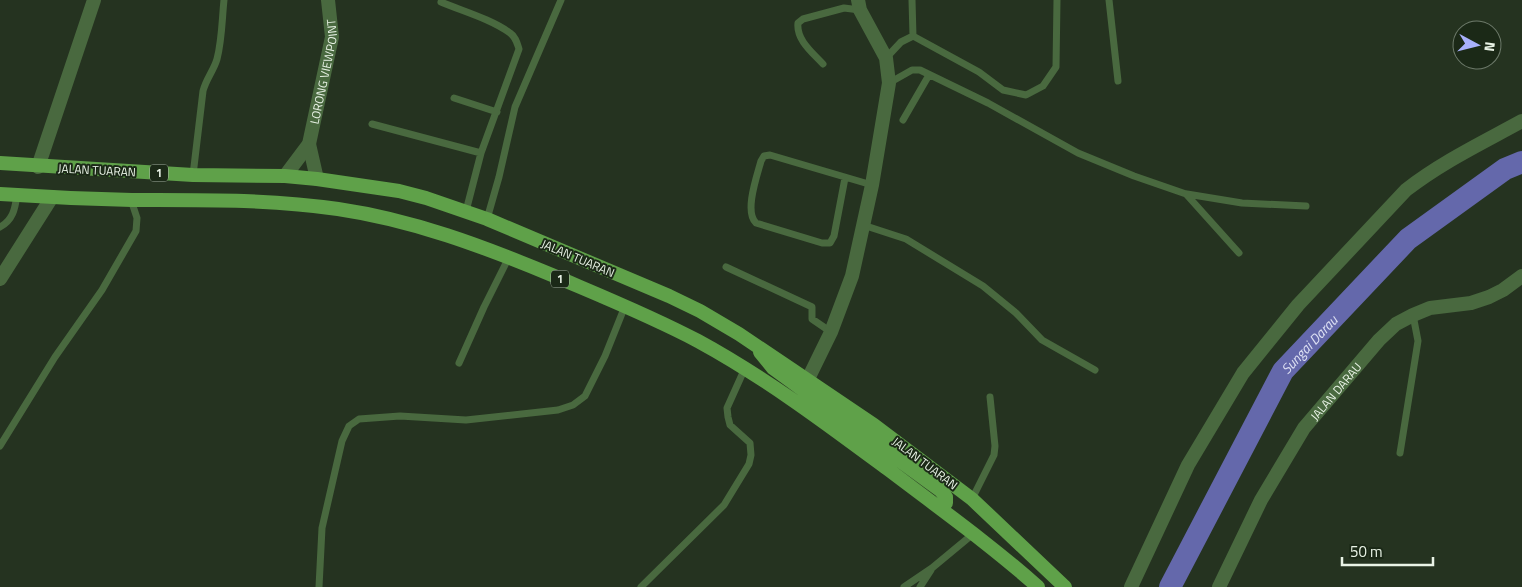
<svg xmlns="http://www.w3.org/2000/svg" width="1522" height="587" font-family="'Titillium Web',sans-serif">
	<rect width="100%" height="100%" fill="#253320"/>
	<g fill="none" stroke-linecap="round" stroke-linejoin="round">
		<path stroke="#6468ab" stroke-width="22" id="s1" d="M1170,587l113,-216 125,-132 97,-70 17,-7"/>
		<path stroke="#49693f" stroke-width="7" d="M912,0l1,36
			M1109,0l9,81
			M441,2c21,9 50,17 69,31 6,4 7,10 9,16l-38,104 -15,58
			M886,58l15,-16 12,-6 66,36 24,18 23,5 17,-9 13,-19 1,-67
			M823,64c-10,-11 -27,-24 -25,-41l5,-4 41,-11 16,2
			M889,83l23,-13h8l68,33 90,50 56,23 52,18 53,59
			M454,98l43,14
			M903,120l26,-45
			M372,124l109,29
			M193,175l10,-84c3,-12 11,-21 14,-32 5,-19 5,-40 7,-59
			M845,178l-11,58 -4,7h-8l-66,-20c-12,-11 1,-47 5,-62l3,-5 6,-1 102,30
			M1187,194l55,9 64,3
			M487,219l12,-42 16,-70 46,-107
			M863,225l43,14 77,47 33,27 26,27 53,30
			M0,227c13,-7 15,-18 17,-32
			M726,267l84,39 2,1v12l19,13
			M459,363l25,-56 25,-50
			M0,446l55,-89 47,-67 34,-59 1,-13 -6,-18
			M1400,453l18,-112 -5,-26
			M972,499l22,-44 1,-9 -5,-49
			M319,587l3,-59 20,-87 7,-15 10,-7 41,-3 66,4 92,-10 15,-5 12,-9 20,-40 20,-50
			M641,587l83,-82 25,-41 2,-9 -1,-12 -20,-18 -2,-8 -1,-9 18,-40
			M904,587l28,-19 41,-34
			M920,587l11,-17"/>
		<g stroke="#49693f" stroke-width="14">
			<path d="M38,167l56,-167"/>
			<path d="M0,279l52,-82"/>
			<path d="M808,379l23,-47 21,-56 20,-91 17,-102 -3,-25 -26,-48 -2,-10"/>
			<path d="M1131,587l57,-122 55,-92 55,-68 108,-115c36,-28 76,-47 116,-69"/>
			<path id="s2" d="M1219,587l42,-87 43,-72 75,-88 17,-16 17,-9 17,-7 41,-5 18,-6 14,-7 19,-14"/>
		</g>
		<g stroke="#49693f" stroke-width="14">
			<path d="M309,144l8,35"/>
			<path id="s3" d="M285,176l24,-32 23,-107 -4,-37"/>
		</g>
		<path stroke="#5fa149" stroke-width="14" d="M0,163l193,12 92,1 32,3 82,12 27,7 61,21 182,77 31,15 39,23 135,91 98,74 93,88
			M0,194c44,3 88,5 132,6 69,0 138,-1 206,9 75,11 144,37 214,66 49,21 99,41 146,66 68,37 129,83 191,129 50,38 102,75 149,117
			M760,352l13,16 167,122 6,7v6l-6,5"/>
	</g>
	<g text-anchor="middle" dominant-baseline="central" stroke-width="4" stroke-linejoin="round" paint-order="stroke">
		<g fill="#1b2917" stroke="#abb6a8" stroke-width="1">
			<rect x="150" y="164.5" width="18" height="17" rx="4"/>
			<rect x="551" y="270.5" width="18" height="17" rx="4"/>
		</g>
		<g font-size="11" font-weight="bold" fill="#e9f3e6">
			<text x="159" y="173">1</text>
			<text x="560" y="279">1</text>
		</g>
		<g font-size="12" fill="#e9f3e6" stroke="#1b2917">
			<text stroke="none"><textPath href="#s3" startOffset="114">LORONG VIEWPOINT</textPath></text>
			<text transform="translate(97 170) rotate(3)">JALAN TUARAN</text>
			<text transform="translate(578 258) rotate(23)">JALAN TUARAN</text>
			<text stroke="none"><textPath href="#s2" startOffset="229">JALAN DARAU</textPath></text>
			<text transform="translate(925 463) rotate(37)">JALAN TUARAN</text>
		</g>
		<g font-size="14" font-style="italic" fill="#dde0f3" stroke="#1b2917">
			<text stroke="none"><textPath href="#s1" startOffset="281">Sungai Darau</textPath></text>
		</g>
	</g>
	<g transform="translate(1477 45) rotate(97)"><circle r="24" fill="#1b2917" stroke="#6d7a6a"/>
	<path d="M0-4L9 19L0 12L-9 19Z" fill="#a8b0fc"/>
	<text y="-8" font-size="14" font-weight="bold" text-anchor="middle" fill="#e9f3e6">N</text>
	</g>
	<path d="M1342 557v8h91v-8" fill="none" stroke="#e9f3e6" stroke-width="2.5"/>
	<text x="1350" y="557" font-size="15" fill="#e9f3e6" stroke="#1b2917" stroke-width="4" paint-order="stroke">50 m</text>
</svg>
